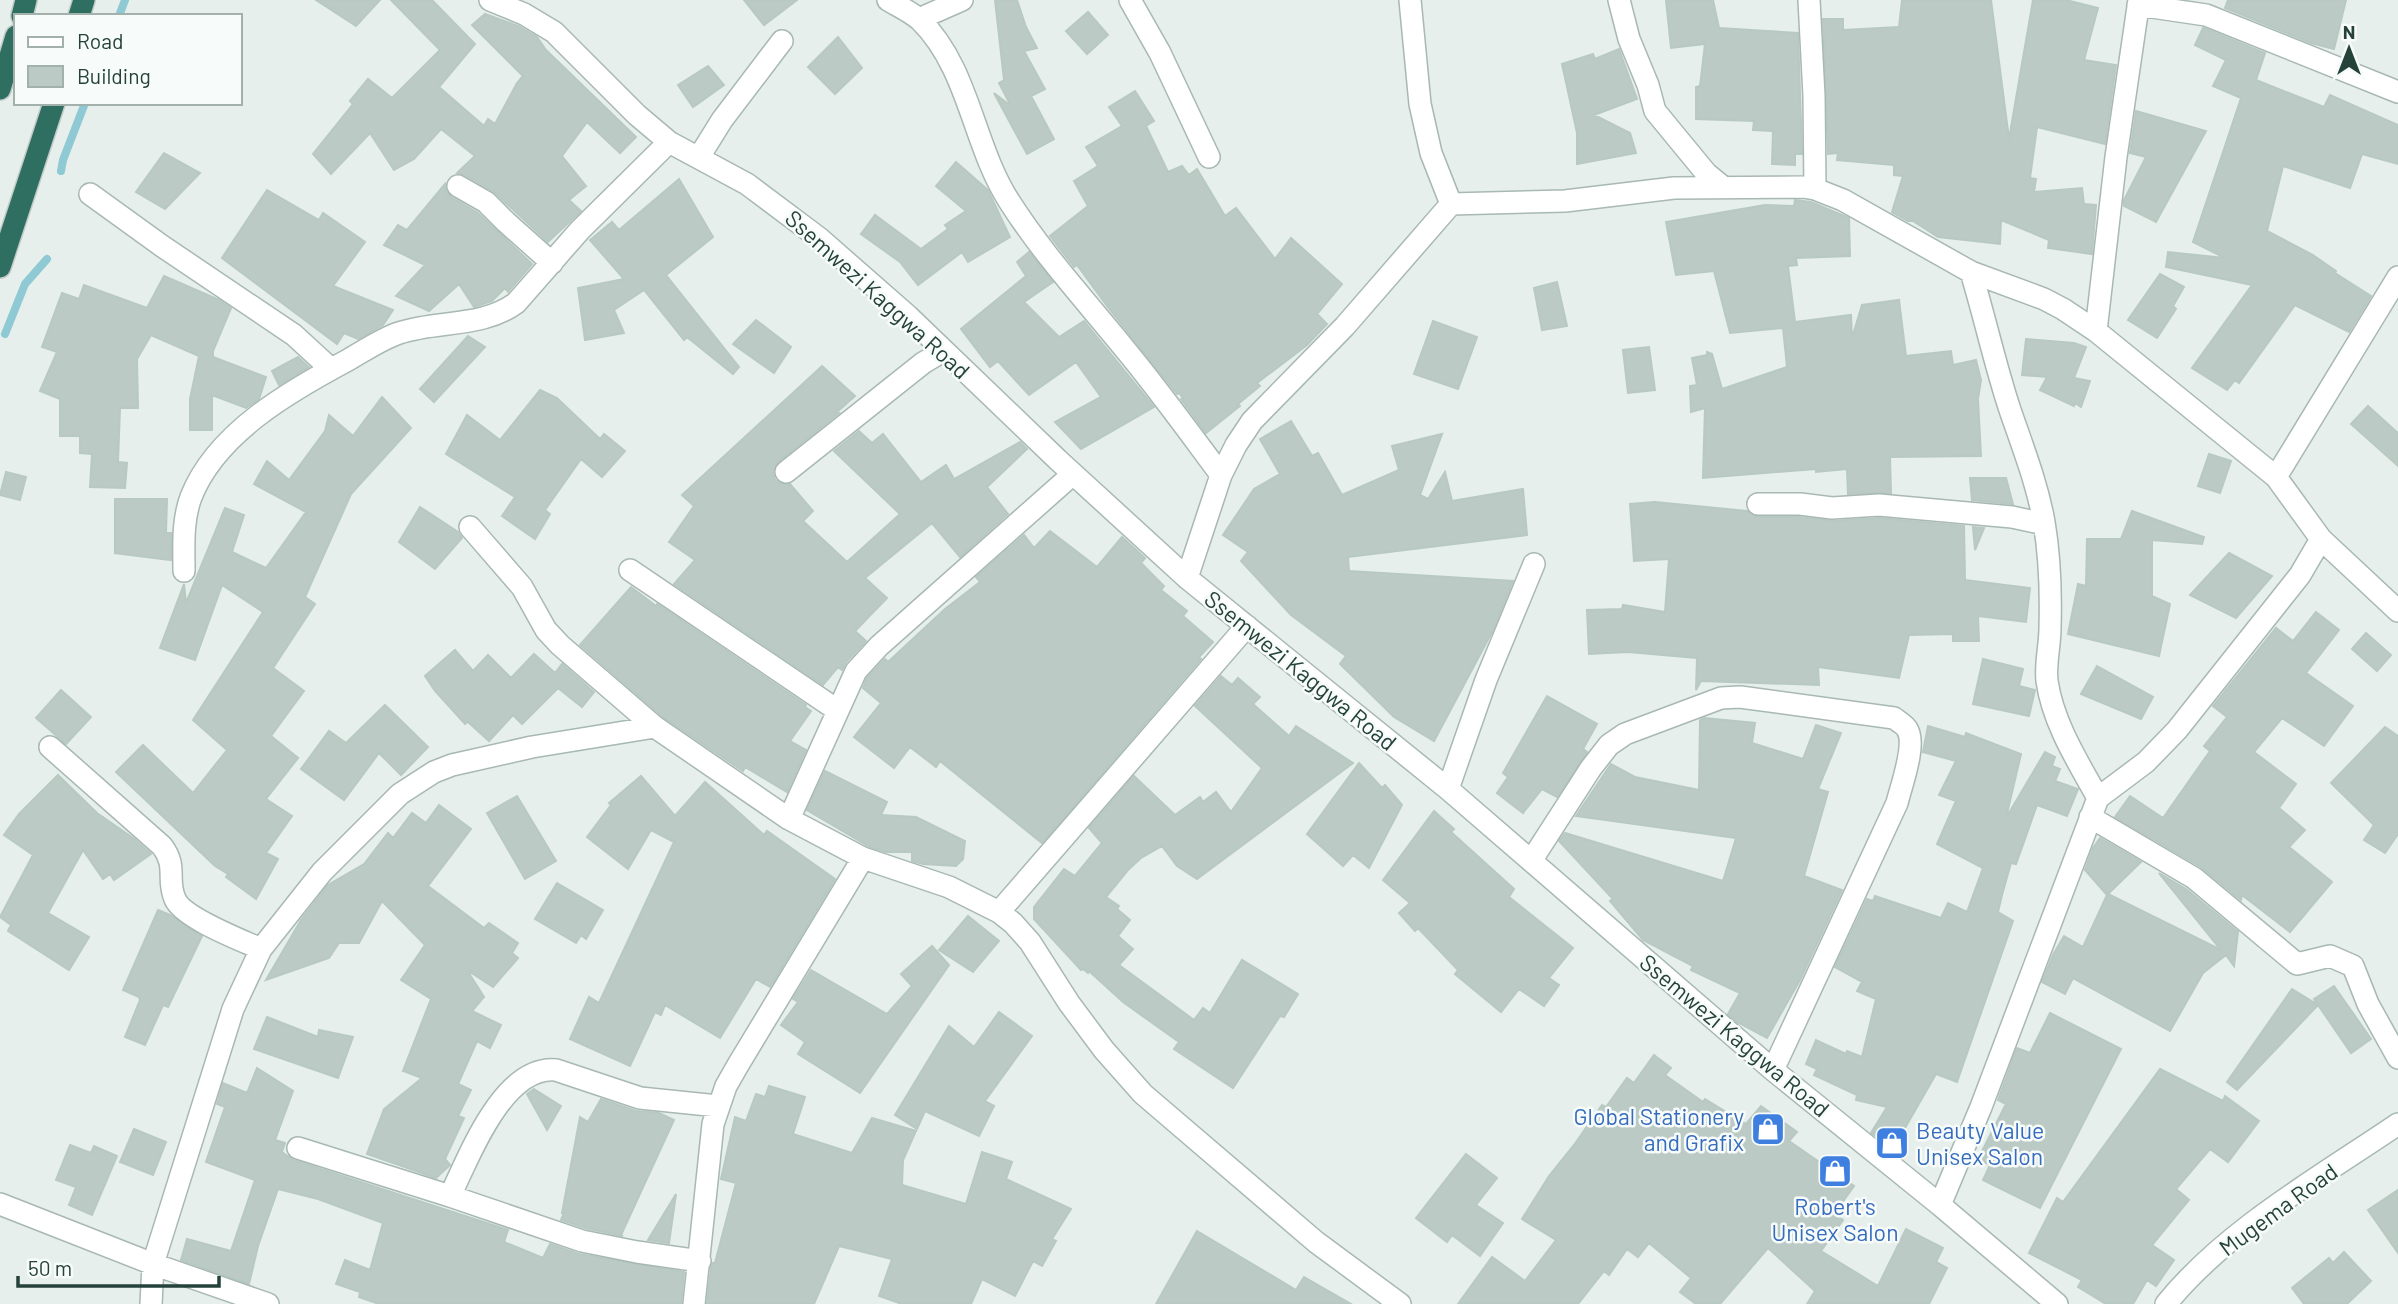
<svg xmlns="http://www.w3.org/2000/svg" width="2398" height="1304" font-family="Barlow,sans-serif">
	<rect width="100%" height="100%" fill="#e6efeb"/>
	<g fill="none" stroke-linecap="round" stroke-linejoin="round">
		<path stroke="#8ec9d4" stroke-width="8" d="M119,16l6,-16
			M61,171l2,-11 22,-57
			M5,334l20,-50 22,-25"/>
	</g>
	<path fill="#bbcac4" stroke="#b8c9c2" stroke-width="2" d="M316,0h64l-24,26z
		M391,0h41l43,44 -36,43 45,39 4,-7 7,5 22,-41 6,-7 -51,-51 13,-11 33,12 19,11 9,13 90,87 -16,16 -33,-31 -25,34 24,30 -17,14 12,11 -33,31 -55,-51 -28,-16 -8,-2 18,-17 -34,-27 -27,30 -20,11 -24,-37 -39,41 -18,-20 40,-50 -3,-3 18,-22 24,19 48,-48z
		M744,0h53l-33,25z
		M995,0h22l9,27 11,21 -13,3 21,38 -14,7 23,43 -27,15 -33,-61 17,13 -12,-23 5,-3z
		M1666,0h47l6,28 79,5 4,121h-7v11l-23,-1 1,-33 -20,-1 1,-9 -58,-2v-32l4,-1 5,-42 -34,4z
		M1902,0h89l18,139 24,-139h33l32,8 -14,52 32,5 -11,79 -68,-17 -7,51 6,1 -2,13 48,-4 2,16 12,1 -4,49 -44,-6 1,-8 -48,-20 -1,24 -62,-7 -25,-16h-5l-16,-9 11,-36 -9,-1v-10l-57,-5 1,-7 -10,1 -5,-135h20v11l56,-3z
		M2228,0h118l-12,49 -23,-6 -86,-35z
		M1088,12l20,23 -21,19 -21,-23z
		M2203,28l62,25 -9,27 68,27 6,-12 68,30v39l-36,-10 -12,34 -67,-22 -16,65 46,24 23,16 -1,2 36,23 -22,36 -54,-27 -56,78 -4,-3 -8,10 -35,-22 60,-83 -86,-18 2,-15 57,6 -32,-16 48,-144 -28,-12 13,-26 -31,-15z
		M838,37l24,31 -27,26 -27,-27z
		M1619,49l18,50 -43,16 36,18 6,20 -59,11v-31l-15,-69 31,-10 2,5z
		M708,66l16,19 -31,22 -15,-22z
		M1135,91l19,30 -8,5 22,46 14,-6 7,9 8,-6 28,47 11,-8 39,51 16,-21 51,46 -25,30 10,10 -20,21 -50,38 3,3 -22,18 2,2 -34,27 -25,-34 2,-1 -4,-5 -2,1 -70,-88 -30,-41 -3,2 -24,-31 38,-30 -14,-25 24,-15 -12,-19 36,-21 -13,-19z
		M2136,111l70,20 -50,91 -32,-16v-6l22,-43 -16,-4z
		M164,153l36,20 -35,36 -29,-17z
		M956,162l32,28 22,47 -42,25 -6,-10 -44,33 -18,-23 -39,-28 14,-19 46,34 27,-20 -3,-4 21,-14 -30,-25z
		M679,179l34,58 -47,38 73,92 -6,7 -46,-37 -3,3 -40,-50 -30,20 10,23 -39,7 -7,-52 46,-9 -34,-39 22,-18 7,8z
		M445,184l1,8 5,5 27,16 54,51 -24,28 -3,-4 -13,13 -18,6 -15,-23 -30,27 -33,-15 29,-31 -41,-20 14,-20 9,5z
		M267,190l52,30 4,-7 42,29 -32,44 60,24 -10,15 -25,14 -14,-6 -7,11 -115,-86z
		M1795,200l16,2 38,16 1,38 -54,2 1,7 -9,1 7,56 56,-7 1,23 10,-33 37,-5 7,56 45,-5 2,14 23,-5 5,20 -3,19 3,57 -91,1 1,36 -43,1 -1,-25 -31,3v-3l-113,9 2,-70 -14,4 -1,-26 7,-1 -5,-27 15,-3v-3l5,2 10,35 65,-22 -4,-39 -53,5 -16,-62 -38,4 -10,-53 99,-17 29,1z
		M1029,252l24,30 -29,20 35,35 25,-16 70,86 -73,42 -26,-27 46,-25 -25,-35 -47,33 -31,-34 -8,6 -29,-38 65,-53 -9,-14z
		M2160,274l24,13 -11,19 3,3 -19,29 -29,-18z
		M164,276l55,24 12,8 -18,43v6l53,20 -7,22 -13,9 -34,-13v35h-22v-31l9,-43 -48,-21 -14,24 1,49h-18l-2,54 9,1 -2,25 -35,-1 2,-33 -12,-1v-17h-20v-37l-20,-8 17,-39 -15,-5 20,-54 17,6 5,-14 63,23z
		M1557,282l10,44 -25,4 -8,-42z
		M756,320l35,27 -17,26 -41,-29z
		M1433,321l44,16 -19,52 -44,-15z
		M468,336l17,11 -51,55 -14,-13z
		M2026,339l48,4 12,4 -12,31 16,3 -9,26 -6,-4 -1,3 -34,-16 7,-13 -25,-2z
		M1649,347l6,43 -27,3 -5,-43z
		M298,357l11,10 -30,18 -7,-14z
		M822,366l33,30 -18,16 2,1 -61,49 -5,11 2,7 6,4h9l23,27 -10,10 44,41 53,-48 -66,-63 25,-20 13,12 11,-9 38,48 25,-17 8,14 66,-37 7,7 -40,38 21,27 -48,43 -28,-34 -67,55 22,20 -32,33 11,10 -20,21 -4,8 -4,-3 -15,18 -149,-101 21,-24 -26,-18 25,-36 -12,-11z
		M540,390l17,8 43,41 4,-5 21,17 -23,26 -21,-18 -36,51 5,4 -15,25 -33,-23 13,-19 -69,-43 21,-39 33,25z
		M382,397l29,31 -60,66 -46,103 10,7 -42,64 31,23 -33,45 27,22 -32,41 26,17 -26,37 12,6 -22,40 -30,-22 2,-3 -13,-8 -99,-94 27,-27 50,48 34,-43 -34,-30 70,-108 -41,-27 -27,75 -35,-12 24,-64 2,19 39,-95 19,7 -12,37 34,16 40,-56 -52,-28 13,-23 22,19 36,-49 4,-16 24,21z
		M2368,406l30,27v33l-47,-42z
		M1291,421l21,35 6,-3 24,42 57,-25 -7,-24 50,-12 -22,61 8,4 17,-27 7,29 71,-12 4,46 -179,22 1,14 164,10 -21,51 -58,109 -40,-24 -54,-53 6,-8 -55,-41 -50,-54 7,-9 -25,-17 31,-46 26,-15 -20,-35z
		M2209,454l22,7 -11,32 -22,-7z
		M6,472l20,5 -6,23 -20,-5z
		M1970,478h36l7,26 -41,-4z
		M115,499h52l-1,34h5v27l-56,-7z
		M1655,502l92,9 11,6h41l34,4 46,-3 85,8 1,54 65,8 -4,34 -48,-6 1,25h-26v-7l-44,1 -10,43 -81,-11 1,18 -118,-4 -5,9 1,-32 -69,-6 -39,2 -2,-44 35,-1 1,-4 42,7 4,-53 -35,2 -4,-57z
		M420,507l38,25 4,6 -27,31 -36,-27z
		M2132,511l72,26 -2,7 -50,-4v56l18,8 -11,52 -91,-22 10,-50 8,2 1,-47h34z
		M1973,527l11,1 -9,22z
		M1050,531l47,36 25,-30 23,21 -4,5 23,23 -3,4 26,21 -4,5 30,26 -14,15 2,2 -159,184 -102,-82 -4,6 -26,-20 -16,21 -40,-31 27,-34 -18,-15 4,-10 18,-19 3,3 57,-53 35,-27 -4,-5 48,-42 10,13z
		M2229,553l43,23 -36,42 -46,-23z
		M631,587l25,19 1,-2 149,101 -1,2 6,4 -21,30 16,9 -19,42 -42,-25 -2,4 -80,-54 -83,-72z
		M2316,612l23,18 -33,43 47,33 -29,40 -42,-28 -28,34 42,32 -17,24 26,22 -16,17 43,35 -42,50 -48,-37 -1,5 -40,-33 -86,-50 15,-21 33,22 47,-67 -6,-5 23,-29 -14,-11 63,-78 17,13z
		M2366,633l25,22 -14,16 -25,-22z
		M455,650l18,21 15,-16 23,23 23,-24 21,19 7,-9 32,28 -12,15 -24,-19 -36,36 -9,-9 -24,26 -21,-19 -3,2 -30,-33 -10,-15z
		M1983,659l40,10 -4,17 16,4 -6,26 -56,-12z
		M2097,666l56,31 -12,22 -60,-25z
		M1221,676l11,9 6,-7 22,19 -7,7 36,32 7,-10 57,37 -156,116 -20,-13 -15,-20 -21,12 -13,12 -22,27 13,9 -2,3 13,11 -12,16 15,13 -14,16 75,55 9,-12 7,5 32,-53 56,34 -14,23 -4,-1 -47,72 -59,-39 5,-7 -56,-40 -34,-31 -1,2 -5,-4 -2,1 -47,-51v-12l30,-38 11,7 27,-33 -13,-15 45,-52 41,39 25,-18 3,5 13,-10 15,20 31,-44 -67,-62z
		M61,690l30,27 -25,27 -30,-26z
		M1547,696l50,28 -14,25 4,3 -30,45 -15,-8 -19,24 -26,-20 11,-16 -5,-4z
		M385,705l43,42 -27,28 -22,-22 -35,47 -43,-31 28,-38 17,12z
		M1704,718l51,5 -3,20 51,16 13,-34 25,8 -23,56 10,3 -24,84 38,14 -42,90 -33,58 -30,-16 -9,-8 12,-21 -49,-23 2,-4 -50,-26 -33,-39 3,-2 -54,-58 6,-8 158,48 13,-43 -160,-22 35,-52 24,13 64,13 1,-70z
		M1928,726l37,11 1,-4 55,21 -15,64 39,-66 10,5 -3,9 8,3 -5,12 23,8 -11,27 -30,-11 -21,59 -5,-1 -9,32 -4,17 15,9 -56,161 -21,-8 -42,73 -23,-14 16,-26 -31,-7 1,-5 -43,-20 3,-6 -11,-5 10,-24 30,14 1,-3 15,6 14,-58 -19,-8 5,-9 -27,-15 32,-68 6,2 2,-5 66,22 7,-15 19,9 16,-44 -46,-24 19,-43 -17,-6 17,-34 -33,-9z
		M2385,727l13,9v98l-13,19 -21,-13 10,-15 -43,-42z
		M1359,763l23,25 3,-3 17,20 -33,63 -16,-13 -10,11 -36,-32z
		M825,771l62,31 -6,13 35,2 49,24 -2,18 -7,7 -33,-2 -11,-3v-9h-26l-16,-5 -63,-37z
		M58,775l39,38 36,25 18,16 -37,26 -4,-6 -7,5 -20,-29 -35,63 41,24 -20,33 -61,-39 3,-6 -11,-8 33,-62 -29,-20 15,-21z
		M641,776l34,40 30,-34 59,53 3,-4 68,48 -65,108 -14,-8 -36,59 -55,-33 -4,10 -6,-3 -25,54 -60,-27 19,-42 10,6 75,-161 -23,-12 -23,39 -41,-32 24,-32 -2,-2z
		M517,796l39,65 -31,18 -38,-66z
		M439,805l32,24 -43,57 56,42 5,-5 29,20 -6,10 6,5 -25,29 -26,-17 17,27 -12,14 29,14 -11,23 -13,-7 -19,43 13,6 -13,26 6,2 -19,41 5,6 -14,13 -69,-24 17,-45 38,-31 -19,-7 28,-72 -30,-19 24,-35 -43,-44 -23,42h-20l-10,15 -63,22 35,-60 27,-35 36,-21 24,-31 5,5 19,-25 14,10z
		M1434,811l20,18 -3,3 63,57 -5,8 64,51 -24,30 10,7 -15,21 -25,-17 -18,23 -46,-38 3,-4 -40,-42 -3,3 -16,-18 11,-10 -27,-23z
		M2100,838l41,24 -33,32 113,56 -62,-77 27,16 52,43 -4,34 -8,-11 -23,18 -33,58 -97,-53 -8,16 -23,-12 11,-27 11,-19 19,11 24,-52 -22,-25 8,-22z
		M557,883l46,27 -17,29 -5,-4 -5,8 -41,-24z
		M158,910l12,5 32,21 -34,71 -5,-2 -18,40 -20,-8 15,-37 -1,-3 -16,-7z
		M968,916l31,25 -26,31 -34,-22z
		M932,946l17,19 -89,128 -62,-39 7,-12 -24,-17 17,-23 -5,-3 18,-29 76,44 25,-28 -11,-12z
		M2334,986l37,53 -20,14 -37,-54z
		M2292,989l26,16 -81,85 -10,-8z
		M999,1012l33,24 -47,65 9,5 -15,30 -54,-25 -8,18 -22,-14 54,-89 25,21z
		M2050,1013l71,36 -81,159 -57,-28 7,-15 -12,-6 28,-55 -8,-4 19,-52 13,5z
		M267,1017l51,20 1,-7 34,7 -15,41 -84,-29z
		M1654,1055l17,13 -6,7 38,27 2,-3 41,25 15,-18 36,26 -8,9 65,45 -20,28 9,6 -22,31 57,35 28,-57 37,19 -7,14 11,6 -18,36h-122l8,-13 -47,-43 -48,56h-24l-16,-12 11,-14 -42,-35 -11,14 -11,-8 -18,26 -5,-4 -26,33h-120l34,-47 33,24 31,-41 -34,-21 27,-43 25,-31 28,-40 4,2 21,-29 7,5z
		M257,1068l36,23 -18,49 10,3 -3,9 11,8 215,70 -4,12 39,16 7,-14 29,10 105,18 -3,32h-302l-20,-7 1,-5 -24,-8 9,-24 25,10 13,-47 -65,-24 -40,-10 -20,57 -9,38 -68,-24 6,-21 44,12 24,-71 -49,-18 19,-55 -8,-3 6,-21 24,10z
		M2160,1069l63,32 2,-5 34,25 -31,41 -18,-13 -34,40 13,11 -37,45 22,15 -18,26 -9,-6 -14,24h-27l-28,-17 4,-7 -53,-27 28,-55 6,4z
		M769,1086l36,11 -12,37 59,19 20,-35 44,13 -13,29 -1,25 64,19 16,-52 30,10 -6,17 65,30 -19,30 4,2 -14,25 -9,-5 -18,35 -33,-17 -11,25h-69l-23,-8 13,-37 -53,-13 -25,58h-107l4,-36 2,-5h2l21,-80 -15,-4 14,-62 11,4 10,-27 9,3z
		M534,1089l27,17 -14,24 -20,-36z
		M601,1099l35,12 23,2 15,7 -53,115 2,1 -38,-8 -24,-8 3,-7h-2l18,-96 8,5z
		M134,1129l32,13 -13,33 -33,-13z
		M70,1145l21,8 3,-7 23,10 -25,59 -23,-10 7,-18 -20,-7z
		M1466,1154l31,24 -21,27 27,18 -23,33 -28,-21 -5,7 -31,-24z
		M2398,1190v63l-30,-43z
		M676,1194l-7,49 -21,-3z
		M1197,1231l99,59 8,-13 47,27h-195z
		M2344,1252l27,29 -24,23h-43l-12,-16 37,-30 4,5z"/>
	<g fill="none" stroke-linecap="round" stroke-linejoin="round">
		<g stroke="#a8b8b2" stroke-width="24">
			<path id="minor" d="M490,0l34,14 30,18 83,83 32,27 78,42 72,54 89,78 150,144 129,118 261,211 325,281 167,135 117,99
				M888,0c10,6 23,12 32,20 49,48 53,125 89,181 33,52 76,99 115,147 34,41 65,84 97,127
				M1130,0l30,53 49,104
				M1410,0l10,104 11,49 20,51
				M1619,0l10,39 19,46 7,26 51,62 17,14
				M1809,0l5,96 1,93
				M2138,5l68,10 192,77
				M919,19l43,-19
				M699,157l23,-37 60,-79
				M458,186l28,16 20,20 46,41
				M90,194l72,52 132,89 37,34
				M1971,272c14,46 24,93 39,138 13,38 27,73 34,112 6,35 7,71 6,106 0,18 -5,35 -3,53 6,42 31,81 51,117
				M2096,331l20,-174 23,-157
				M786,472l137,-109 20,-12
				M2276,477l122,-200
				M1758,504h42l32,4 47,-3 133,12 32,7
				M470,527l52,60 24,43 14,15 95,82 134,92 74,39 86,29 50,25 14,11 17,19 39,61 35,47 39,44 173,148 84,62
				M630,570l207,140
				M184,571c0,-24 -2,-50 7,-74 25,-64 99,-106 157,-137 16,-9 33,-21 51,-27 39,-13 83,-5 117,-30l64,-73 89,-88
				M1187,578l34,-103 15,-30 16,-24 93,-95 106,-122 114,-3 109,-13 129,-1 12,2 28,11 128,72 73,27 19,10 33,22 180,146 45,62 77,72
				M50,747l112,99c16,21 4,33 13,53 8,19 66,41 86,50
				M1448,789l38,-109 48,-116
				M2090,817l104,61 103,86 33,-8 23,10 15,38 30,54
				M789,819l67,-148 23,-25 194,-172
				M1531,861l60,-93 18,-23 16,-11 96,-36 19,-1 154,21c4,3 11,7 13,11 10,15 -6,57 -10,74l-124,267
				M999,912l248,-286
				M298,1148l152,48c19,-39 53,-131 106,-126l84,28 78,8
				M450,1196l132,45 55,11 63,9
				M0,1204l153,60 115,40
				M1940,1205l41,-98 117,-309 48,-36 31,-32 123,-155 21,-36
				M151,1304l2,-40 80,-255 28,-60 61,-77 78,-78 34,-22 18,-7 80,-18 123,-20
				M694,1304l19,-180 13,-38 12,-21 125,-207"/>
		</g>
		<g stroke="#a8b8b2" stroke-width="24">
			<path id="tertiary" d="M2166,1304c60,-74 154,-127 232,-180"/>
		</g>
		<g stroke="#c2cac8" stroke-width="24">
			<path id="motorway" d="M22,16l4,-16
				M79,16l5,-16
				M0,89l16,-53
				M0,267l54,-164"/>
		</g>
		<use href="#minor" stroke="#fff" stroke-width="21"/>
		<use href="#tertiary" stroke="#fff" stroke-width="21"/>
		<use href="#motorway" stroke="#2f6f62" stroke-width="21"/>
	</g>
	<defs>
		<g id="shop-square" transform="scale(1.75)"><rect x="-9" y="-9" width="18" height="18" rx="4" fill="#3f7fe0" stroke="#f7fbf9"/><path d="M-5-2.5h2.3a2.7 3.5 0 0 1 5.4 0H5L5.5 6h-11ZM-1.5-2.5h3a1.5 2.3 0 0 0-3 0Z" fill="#fff"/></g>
	</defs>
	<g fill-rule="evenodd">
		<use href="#shop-square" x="1768" y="1129"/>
		<use href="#shop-square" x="1892" y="1143"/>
		<use href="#shop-square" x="1835" y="1171"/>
	</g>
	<g text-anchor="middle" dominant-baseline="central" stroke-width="5" stroke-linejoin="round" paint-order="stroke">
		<g font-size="23" fill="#24423a" stroke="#f7fbf9">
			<text transform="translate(878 294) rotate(42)">Ssemwezi Kaggwa Road</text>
			<text transform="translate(1301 670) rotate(39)">Ssemwezi Kaggwa Road</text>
			<text transform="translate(1735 1035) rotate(40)">Ssemwezi Kaggwa Road</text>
			<text transform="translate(2278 1209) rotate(-36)">Mugema Road</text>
		</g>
		<g font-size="23" fill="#366cbe" stroke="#f7fbf9" text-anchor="end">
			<text x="1744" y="1116">Global Stationery<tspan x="1744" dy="26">and Grafix</tspan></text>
			<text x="1916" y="1130" text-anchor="start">Beauty Value<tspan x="1916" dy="26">Unisex Salon</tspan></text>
			<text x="1835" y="1206" text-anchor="middle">Robert's<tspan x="1835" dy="26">Unisex Salon</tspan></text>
		</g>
	</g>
	<rect x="14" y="14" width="228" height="91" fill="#f7fbf9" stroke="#a3b1ad" stroke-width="2"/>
	<rect x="28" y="37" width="35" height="10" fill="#ffffff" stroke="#a3b1ad" stroke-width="2"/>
	<text x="77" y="49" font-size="21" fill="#24423a">Road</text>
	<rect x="28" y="66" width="35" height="21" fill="#bbcac4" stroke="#a3b1ad" stroke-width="2"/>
	<text x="77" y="84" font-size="21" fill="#24423a">Building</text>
	<g transform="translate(2349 49)" stroke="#f7fbf9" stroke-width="5" paint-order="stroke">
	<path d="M0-5L12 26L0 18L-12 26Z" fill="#24423a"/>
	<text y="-10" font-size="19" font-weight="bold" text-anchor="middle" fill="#24423a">N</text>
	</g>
	<path d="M18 1276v10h201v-10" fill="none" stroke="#24423a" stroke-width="3.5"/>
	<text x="28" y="1276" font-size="21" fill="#24423a" stroke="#f7fbf9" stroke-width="5" paint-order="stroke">50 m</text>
</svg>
